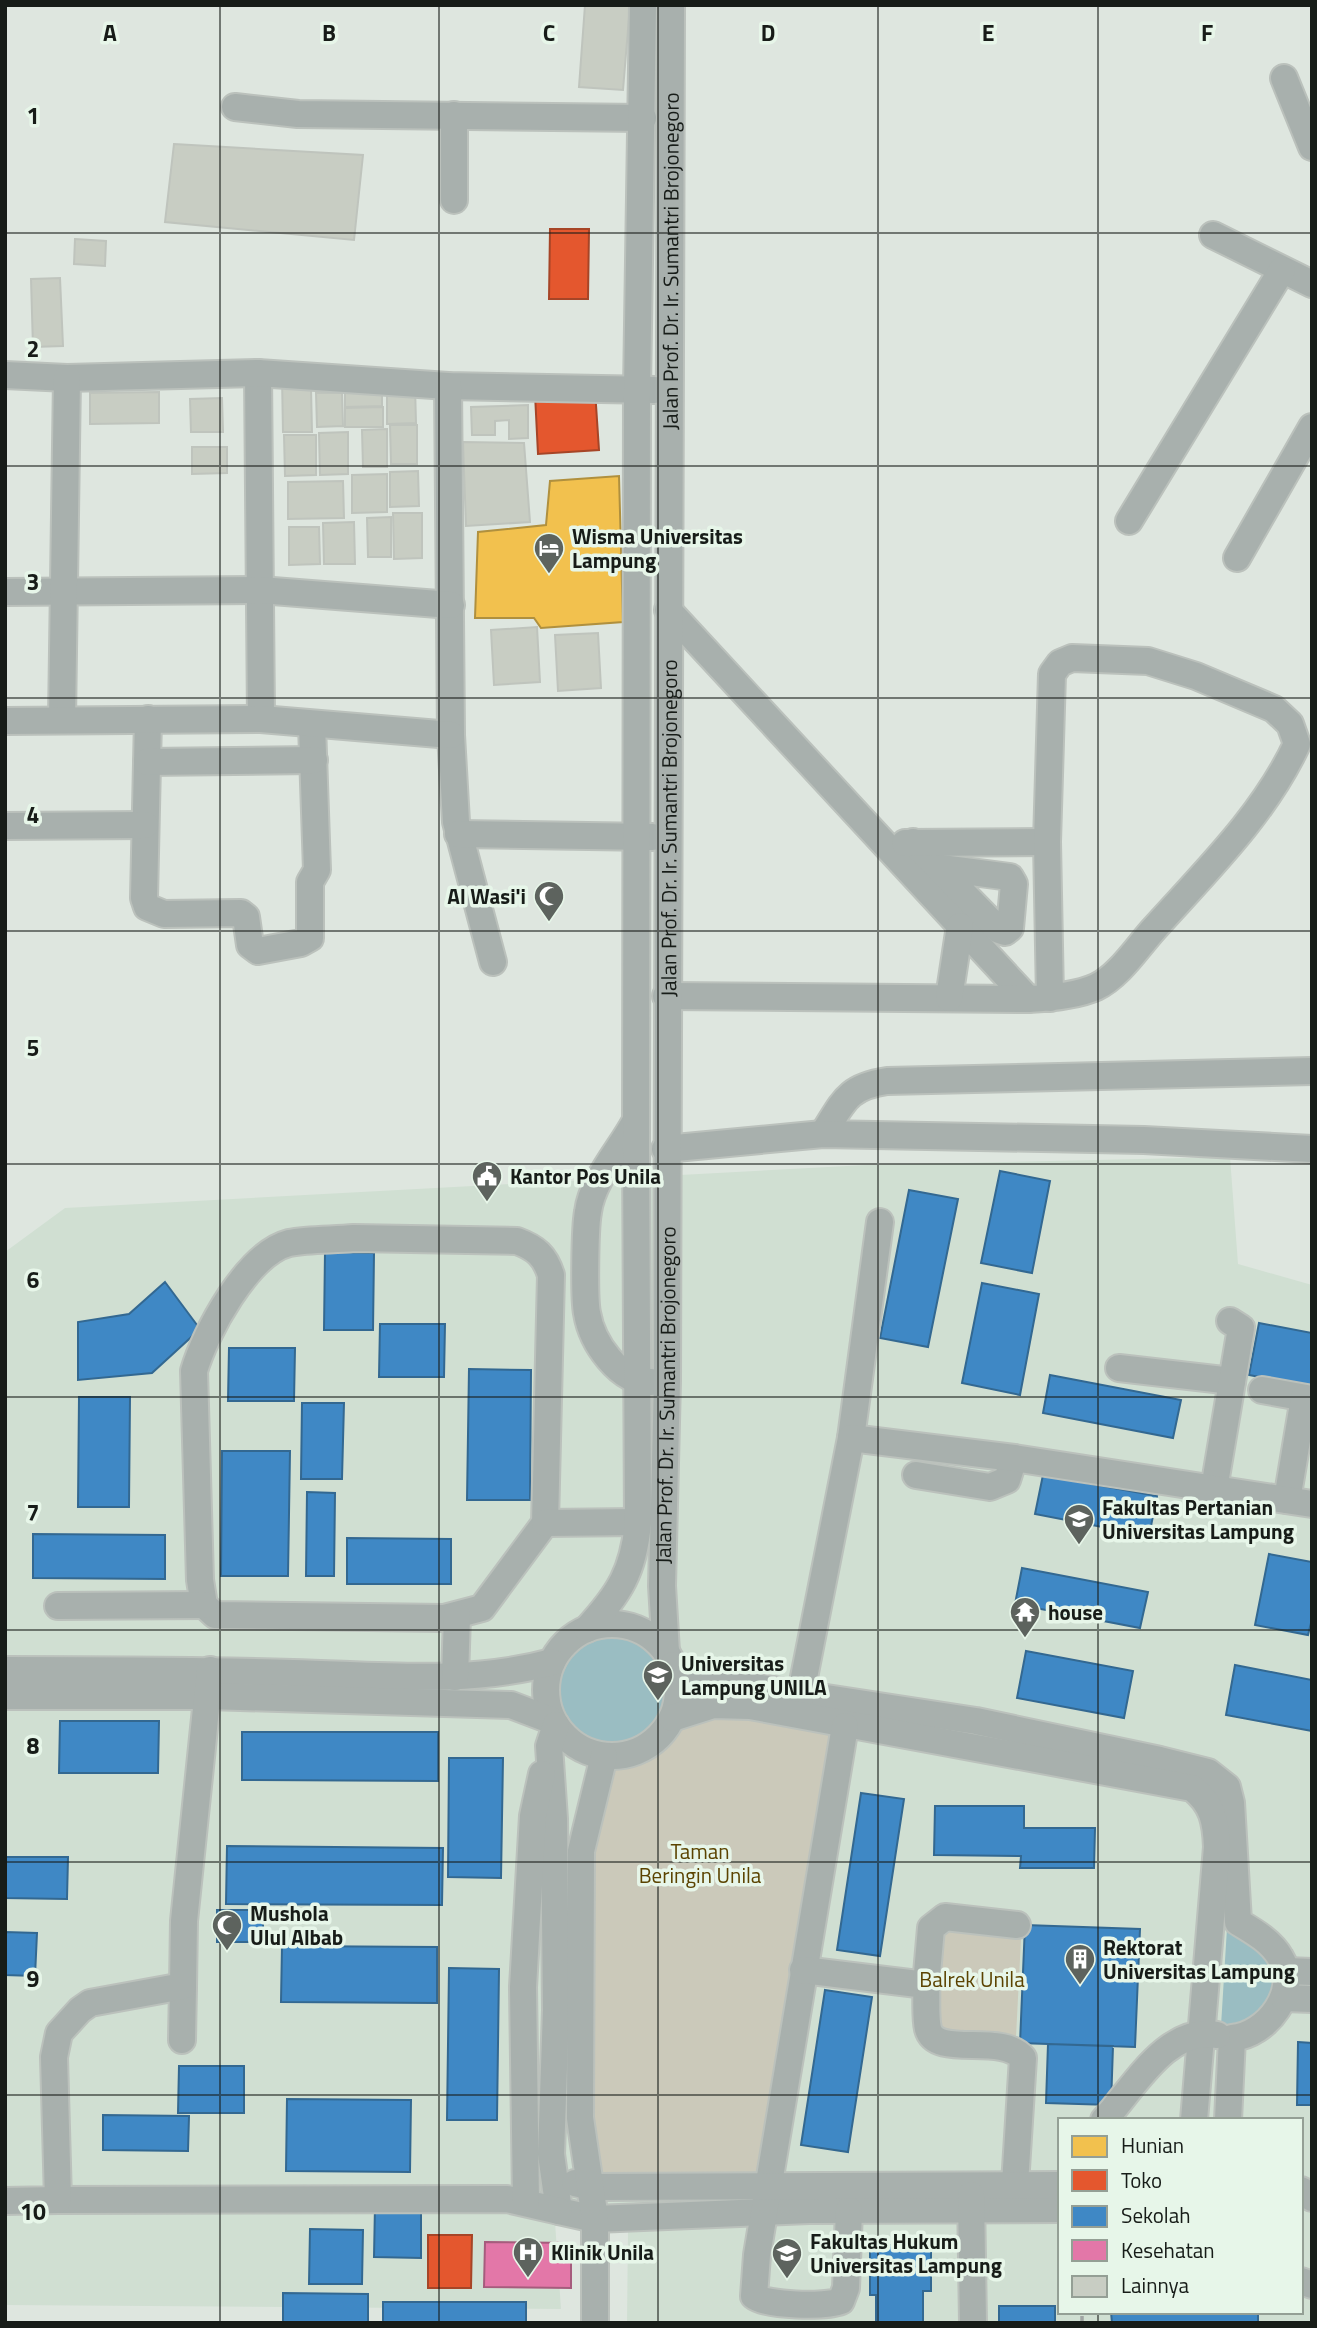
<svg xmlns="http://www.w3.org/2000/svg" width="1317" height="2328" font-family="'Titillium Web',sans-serif">
	<rect width="100%" height="100%" fill="#dee6df"/>
	<path fill="#d0dfd2" fill-rule="evenodd" d="M1230,1157l8,107 74,21v1038h-685l1,-91 -73,-10 6,87 -556,-4v-1053l60,-44 801,-43zM1060,2120h241v192h-241z"/>
	<path fill="#cbc9ba" d="M773,1713l66,17 -70,451 -164,3 -15,-20 -7,-311 21,-89 27,-3 28,-11 39,-34z
		M931,1912l91,8 -6,117 -95,-6z"/>
	<path fill="#9abdc2" d="M552 1691a59 59 0 1 1 118 0a59 59 0 1 1-118 0Z
		M1227,1928l21,13v4l15,5 18,38 -39,42 -21,-4z"/>
	<path fill="#f2c14e" stroke="#b0903e" stroke-width="2" d="M619,476l4,146 -82,6 -7,-10h-59l3,-86 68,-7 4,-44z"/>
	<path fill="#e4572e" stroke="#a64527" stroke-width="2" d="M550,229h39l-1,70h-39z
		M595,390l4,60 -61,4 -3,-60z
		M428,2235h44l-1,53h-43z"/>
	<path fill="#3f88c5" stroke="#336891" stroke-width="2" d="M1000,1171l50,10 -18,92 -51,-10z
		M909,1190l49,9 -30,148 -48,-9z
		M325,1252l49,1 -1,77h-49z
		M165,1282l35,47 -48,44 -74,7v-58l51,-8z
		M982,1283l57,11 -19,101 -58,-12z
		M1259,1323l53,10v54l-63,-12z
		M380,1324h65l-1,53h-65z
		M229,1348h66l-1,53h-66z
		M469,1369l62,1 -1,130h-63z
		M1050,1375l131,25 -8,38 -130,-25z
		M79,1397h51l-1,110h-51z
		M302,1403h42l-2,76h-41z
		M222,1451h68l-2,125h-67z
		M1043,1475l114,21 -8,40 -114,-22z
		M307,1492l28,1 -1,83h-28z
		M33,1534l132,1v44l-132,-1z
		M347,1538l104,1v45h-104z
		M1269,1554l43,8v57l-4,16 -53,-10z
		M1022,1568l126,24 -8,36 -125,-24z
		M1026,1651l107,20 -9,47 -107,-20z
		M1235,1665l77,15v51l-86,-16z
		M60,1721h99l-1,52h-99z
		M242,1732h196v49l-196,-1z
		M449,1758h54l-2,120 -53,-1z
		M861,1793l43,6 -24,157 -43,-6z
		M935,1806h89v22h71l-1,40h-74l1,-12 -87,-1z
		M227,1846l216,2 -1,57 -216,-1z
		M5,1857h63l-1,42 -62,-1z
		M217,1910h46v32h-46z
		M1025,1925l115,4 -5,118 -115,-4z
		M5,1932l32,1 -2,43 -30,-1z
		M282,1946l155,1v56l-156,-1z
		M449,1968l50,1 -2,151h-50z
		M825,1990l47,7 -24,155 -47,-7z
		M1298,2042l14,1v62h-15z
		M1048,2044l65,2 -2,59 -65,-2z
		M179,2066h65v47h-66z
		M287,2099l124,1 -1,72 -124,-1z
		M103,2115l86,1 -1,35 -85,-1z
		M375,2206h46v52l-47,-1z
		M310,2229l53,1 -1,54h-53z
		M870,2245h61v46h-8v32h-47v-28h-6z
		M283,2293l85,1v29h-85z
		M383,2302h143v21h-143z
		M999,2306h56v17h-56z
		M1111,2312h147v11h-146z"/>
	<path fill="#e377a8" stroke="#a65c7d" stroke-width="2" d="M485,2242l86,1v45l-87,-1z"/>
	<path fill="#c8cdc3" stroke="#bfc4bd" stroke-width="2" d="M585,5h45l-7,85 -44,-3z
		M174,144l189,11 -9,85 -189,-18z
		M75,239l31,2 -1,25 -31,-2z
		M60,278l3,68 -30,1 -2,-68z
		M282,377l29,11 1,44h-29z
		M345,383h37v23l-37,1z
		M387,384l28,2 1,37 -29,1z
		M159,392v31l-69,1v-31z
		M316,393h26l1,33 -26,1z
		M222,398l1,34h-32l-1,-33z
		M528,405v33l-19,1v-19l-14,1v14h-23l-1,-28z
		M383,407v20h-38v-19z
		M390,425h27v39h-26z
		M387,429v38h-24l-1,-37z
		M348,432v42l-28,1 -1,-42z
		M284,435h32v40l-31,1z
		M463,442l61,1 6,79 -64,4z
		M192,447h35v26l-35,1z
		M418,471l1,35 -29,1v-35z
		M387,474v38l-35,1v-38z
		M343,481l1,37 -56,1v-37z
		M393,513h29v45l-28,1z
		M391,517v40h-23l-1,-39z
		M354,522l1,42h-31l-1,-41z
		M289,527h30l1,37 -31,1z
		M537,627l3,55 -46,3 -3,-55z
		M598,633l3,55 -43,3 -3,-56z"/>
	<g fill="none" stroke-linecap="round" stroke-linejoin="round">
		<g stroke="#bbc1bc" stroke-width="30">
			<g id="minor">
				<path d="M1284,78l28,69"/>
				<path d="M235,107l63,7 345,4"/>
				<path d="M454,200v-85"/>
				<path d="M1213,235l99,49"/>
				<path d="M258,373l3,346"/>
				<path d="M5,375l62,3 191,-5 190,13 206,4"/>
				<path d="M448,386l3,349 5,87 37,140"/>
				<path d="M1129,521l153,-251"/>
				<path d="M1237,558l75,-131"/>
				<path d="M5,592l255,-2 191,15"/>
				<path d="M668,610l360,389"/>
				<path d="M148,719l-4,179 3,9 17,7 77,-1 5,4 4,28 8,6 43,-8 9,-5v-56l7,-12 -5,-145"/>
				<path d="M62,720l5,-342"/>
				<path d="M5,721l256,-2 190,16"/>
				<path d="M147,762l167,-2"/>
				<path d="M5,826l140,-1"/>
				<path d="M458,834l194,3"/>
				<path d="M913,842l86,88 6,2 5,-4 4,-44 -4,-7 -69,-9"/>
				<path d="M905,843l142,-1"/>
				<path d="M666,996l362,3c22,-1 48,-3 68,-12 22,-10 41,-39 57,-57 52,-58 111,-115 144,-186l-7,-20 -16,-15 -78,-33 -48,-15 -76,-3 -12,5 -8,11 -5,168 3,156"/>
				<path d="M949,998l11,-72"/>
				<path d="M635,1122c-15,28 -43,58 -47,90 -3,16 -4,86 -1,101 5,30 32,69 64,69"/>
				<path d="M823,1134c21,-33 24,-47 64,-53l425,-10"/>
				<path d="M665,1149l158,-15 321,6 168,9"/>
				<path d="M354,1238l163,3c19,7 28,15 34,34l-6,248 -63,85 -38,10 -229,-3 -11,-10 -4,-25 -6,-209c11,-38 53,-117 95,-128 20,-4 44,-3 65,-5z"/>
				<path d="M1119,1368l113,13"/>
				<path d="M1262,1390l50,9"/>
				<path d="M851,1438l29,-216"/>
				<path d="M916,1475l74,12 17,-7 7,-22"/>
				<path d="M1214,1489l27,-161 -11,-7"/>
				<path d="M1287,1500l17,-102"/>
				<path d="M545,1523l93,-1"/>
				<path d="M58,1606l146,-1"/>
				<circle cx="612" cy="1690" r="66"/>
				<path d="M587,1629c32,-35 47,-58 51,-107l-2,-371 1,-761 6,-385"/>
				<path id="s1" d="M666,1652l-4,-66 5,-205 4,-1376"/>
				<path d="M673,1665l21,10 22,6 260,40 184,39 48,12 19,15 4,16 7,119c15,9 33,19 42,35 21,34 -13,78 -48,81l-4,82"/>
				<path d="M5,1670c96,0 192,0 288,3 86,2 175,12 259,-11"/>
				<path d="M455,1677l2,-61"/>
				<path d="M5,1696h203l303,9 42,16"/>
				<path d="M798,1708l53,-270 163,20 298,46"/>
				<path d="M672,1718l41,-13 37,1 442,82c21,16 24,34 25,59l-23,273"/>
				<path d="M556,1725l-7,21 5,73 2,191 -5,144 8,57 36,8 214,-9 251,-1"/>
				<path d="M845,1726l-88,529 -3,41c12,10 72,11 87,5l5,-13 3,-78"/>
				<path d="M803,1970l123,15c1,13 -1,31 2,44 8,30 73,3 95,29l-8,126"/>
				<path d="M1286,1971l26,1"/>
				<path d="M926,1985l5,-57 14,-11 72,8"/>
				<path d="M1284,1998l28,1"/>
				<path d="M182,2040l1,-54"/>
				<path d="M1104,2120c30,-32 62,-94 113,-85"/>
				<path d="M575,2183l17,4 468,-2"/>
				<path d="M1301,2190l11,8"/>
				<path d="M971,2195l2,128"/>
				<path d="M58,2200l449,-1 52,12"/>
				<path d="M5,2201l53,-1 -4,-143 5,-24 21,-23 10,-7 93,-17 1,-65 26,-251"/>
				<path d="M526,2202l-3,-215 10,-171 9,-42"/>
				<path d="M1301,2281l11,4"/>
				<path d="M595,2323v-104l-15,-101 1,-267 23,-95"/>
			</g>
		</g>
		<path stroke="#a0a5a3" stroke-width="3.5" stroke-dasharray="7 3.5" stroke-linecap="butt" d="M1082,2323v-11"/>
		<use href="#minor" stroke="#a8b0ad" stroke-width="26"/>
	</g>
	<path fill="none" stroke="#171c18" stroke-width="2" stroke-opacity="0.55" d="M220,5v2318M439,5v2318M658,5v2318M878,5v2318M1098,5v2115M5,233h1307M5,466h1307M5,698h1307M5,931h1307M5,1164h1307M5,1397h1307M5,1630h1307M5,1862h1307M5,2095h1307M1098,2312v11"/>
	<defs>
		<g id="hotel-pin" transform="scale(1.575)"><path d="M0 17L-7.5 6A9.5 9.5 0 1 1 7.5 6Z" fill="#5d635e" stroke="#e7f6e9"/><path d="M-6-4.5h1.5V1H6V5H4.5V3h-9V5H-6ZM-4 0a1.8 1.8 0 1 1 3.6 0ZM.5 0V-2.5h3Q6-2.5 6 0Z" fill="#fff"/></g>
		<g id="mosque-pin" transform="scale(1.575)"><path d="M0 17L-7.5 6A9.5 9.5 0 1 1 7.5 6Z" fill="#5d635e" stroke="#e7f6e9"/><path d="M3.5-4.9A6 6 0 1 0 3.5 4.9A5 5 0 1 1 3.5-4.9Z" fill="#fff"/></g>
		<g id="civic-pin" transform="scale(1.575)"><path d="M0 17L-7.5 6A9.5 9.5 0 1 1 7.5 6Z" fill="#5d635e" stroke="#e7f6e9"/><path d="M-.6-6.5H3V-4.5H.6V-3L4-1V1h2V6H-6V1h2V-1L-.6-3ZM-1.2 2.5V6h2.4V2.5Z" fill="#fff"/></g>
		<g id="university-pin" transform="scale(1.575)"><path d="M0 17L-7.5 6A9.5 9.5 0 1 1 7.5 6Z" fill="#5d635e" stroke="#e7f6e9"/><path d="M0-5L7-2L0 1L-7-2ZM-4 1L0 2.5L4 1V4Q0 6-4 4Z" fill="#fff"/></g>
		<g id="temple-pin" transform="scale(1.575)"><path d="M0 17L-7.5 6A9.5 9.5 0 1 1 7.5 6Z" fill="#5d635e" stroke="#e7f6e9"/><path d="M0-6L5-2H3V0L6.5 2.5H4V6H1.5V3h-3V6H-4V2.5H-6.5L-3 0V-2H-5Z" fill="#fff"/></g>
		<g id="building-pin" transform="scale(1.575)"><path d="M0 17L-7.5 6A9.5 9.5 0 1 1 7.5 6Z" fill="#5d635e" stroke="#e7f6e9"/><path d="M-4-6H4V6H1V3H-1V6H-4ZM-2.5-4.3h1.7v1.8h-1.7ZM.8-4.3h1.7v1.8H.8ZM-2.5-1h1.7V.8h-1.7ZM.8-1h1.7V.8H.8Z" fill="#fff"/></g>
		<g id="hospital-pin" transform="scale(1.575)"><path d="M0 17L-7.5 6A9.5 9.5 0 1 1 7.5 6Z" fill="#5d635e" stroke="#e7f6e9"/><path d="M-5-5h3v3.5h4V-5h3V5h-3V1.5h-4V5h-3Z" fill="#fff"/></g>
	</defs>
	<g fill-rule="evenodd">
		<use href="#hotel-pin" x="549" y="548"/>
		<use href="#mosque-pin" x="549" y="896"/>
		<use href="#civic-pin" x="487" y="1176"/>
		<use href="#university-pin" x="1079" y="1519"/>
		<use href="#temple-pin" x="1025" y="1612"/>
		<use href="#university-pin" x="658" y="1675"/>
		<use href="#mosque-pin" x="227" y="1925"/>
		<use href="#building-pin" x="1080" y="1959"/>
		<use href="#hospital-pin" x="528" y="2252"/>
		<use href="#university-pin" x="787" y="2253"/>
	</g>
	<g text-anchor="middle" dominant-baseline="central" stroke-width="7" stroke-linejoin="round" paint-order="stroke">
		<g font-size="21" fill="#171c18" stroke="#e7f6e9">
			<text stroke="none"><textPath href="#s1" startOffset="1391">Jalan Prof. Dr. Ir. Sumantri Brojonegoro</textPath></text>
			<text stroke="none"><textPath href="#s1" startOffset="824">Jalan Prof. Dr. Ir. Sumantri Brojonegoro</textPath></text>
			<text stroke="none"><textPath href="#s1" startOffset="257">Jalan Prof. Dr. Ir. Sumantri Brojonegoro</textPath></text>
		</g>
		<g font-size="21" font-weight="bold" fill="#171c18" stroke="#e7f6e9" text-anchor="start">
			<text x="572" y="536">Wisma Universitas<tspan x="572" dy="24">Lampung</tspan></text>
			<text x="526" y="896" text-anchor="end">Al Wasi'i</text>
			<text x="510" y="1176">Kantor Pos Unila</text>
			<text x="1102" y="1507">Fakultas Pertanian<tspan x="1102" dy="24">Universitas Lampung</tspan></text>
			<text x="1048" y="1612">house</text>
			<text x="681" y="1663">Universitas<tspan x="681" dy="24">Lampung UNILA</tspan></text>
			<text x="250" y="1913">Mushola<tspan x="250" dy="24">Ulul Albab</tspan></text>
			<text x="1103" y="1947">Rektorat<tspan x="1103" dy="24">Universitas Lampung</tspan></text>
			<text x="810" y="2241">Fakultas Hukum<tspan x="810" dy="24">Universitas Lampung</tspan></text>
			<text x="551" y="2252">Klinik Unila</text>
		</g>
		<g font-size="21" fill="#5b4300" stroke="#e7f6e9">
			<text x="700" y="1851">Taman<tspan x="700" dy="24">Beringin Unila</tspan></text>
			<text x="972" y="1979">Balrek Unila</text>
		</g>
	</g>
	<g font-size="23" text-anchor="middle" font-weight="bold" fill="#171c18" stroke="#e7f6e9" stroke-width="7" stroke-linejoin="round" paint-order="stroke">
		<text x="110" y="41">A</text>
		<text x="329" y="41">B</text>
		<text x="549" y="41">C</text>
		<text x="768" y="41">D</text>
		<text x="988" y="41">E</text>
		<text x="1207" y="41">F</text>
		<text x="33" y="124">1</text>
		<text x="33" y="357">2</text>
		<text x="33" y="590">3</text>
		<text x="33" y="823">4</text>
		<text x="33" y="1056">5</text>
		<text x="33" y="1288">6</text>
		<text x="33" y="1521">7</text>
		<text x="33" y="1754">8</text>
		<text x="33" y="1987">9</text>
		<text x="33" y="2220">10</text>
	</g>
	<rect width="1317" height="2328" fill="none" stroke="#171c18" stroke-width="14"/>
	<rect x="1058" y="2118" width="245" height="196" fill="#e7f6e9" stroke="#949f95" stroke-width="2"/>
	<rect x="1072" y="2136" width="35" height="21" fill="#f2c14e" stroke="#949f95" stroke-width="2"/>
	<text x="1121" y="2153" font-size="21" fill="#171c18">Hunian</text>
	<rect x="1072" y="2170" width="35" height="21" fill="#e4572e" stroke="#949f95" stroke-width="2"/>
	<text x="1121" y="2188" font-size="21" fill="#171c18">Toko</text>
	<rect x="1072" y="2206" width="35" height="21" fill="#3f88c5" stroke="#949f95" stroke-width="2"/>
	<text x="1121" y="2223" font-size="21" fill="#171c18">Sekolah</text>
	<rect x="1072" y="2240" width="35" height="21" fill="#e377a8" stroke="#949f95" stroke-width="2"/>
	<text x="1121" y="2258" font-size="21" fill="#171c18">Kesehatan</text>
	<rect x="1072" y="2276" width="35" height="21" fill="#c8cdc3" stroke="#949f95" stroke-width="2"/>
	<text x="1121" y="2293" font-size="21" fill="#171c18">Lainnya</text>
</svg>
